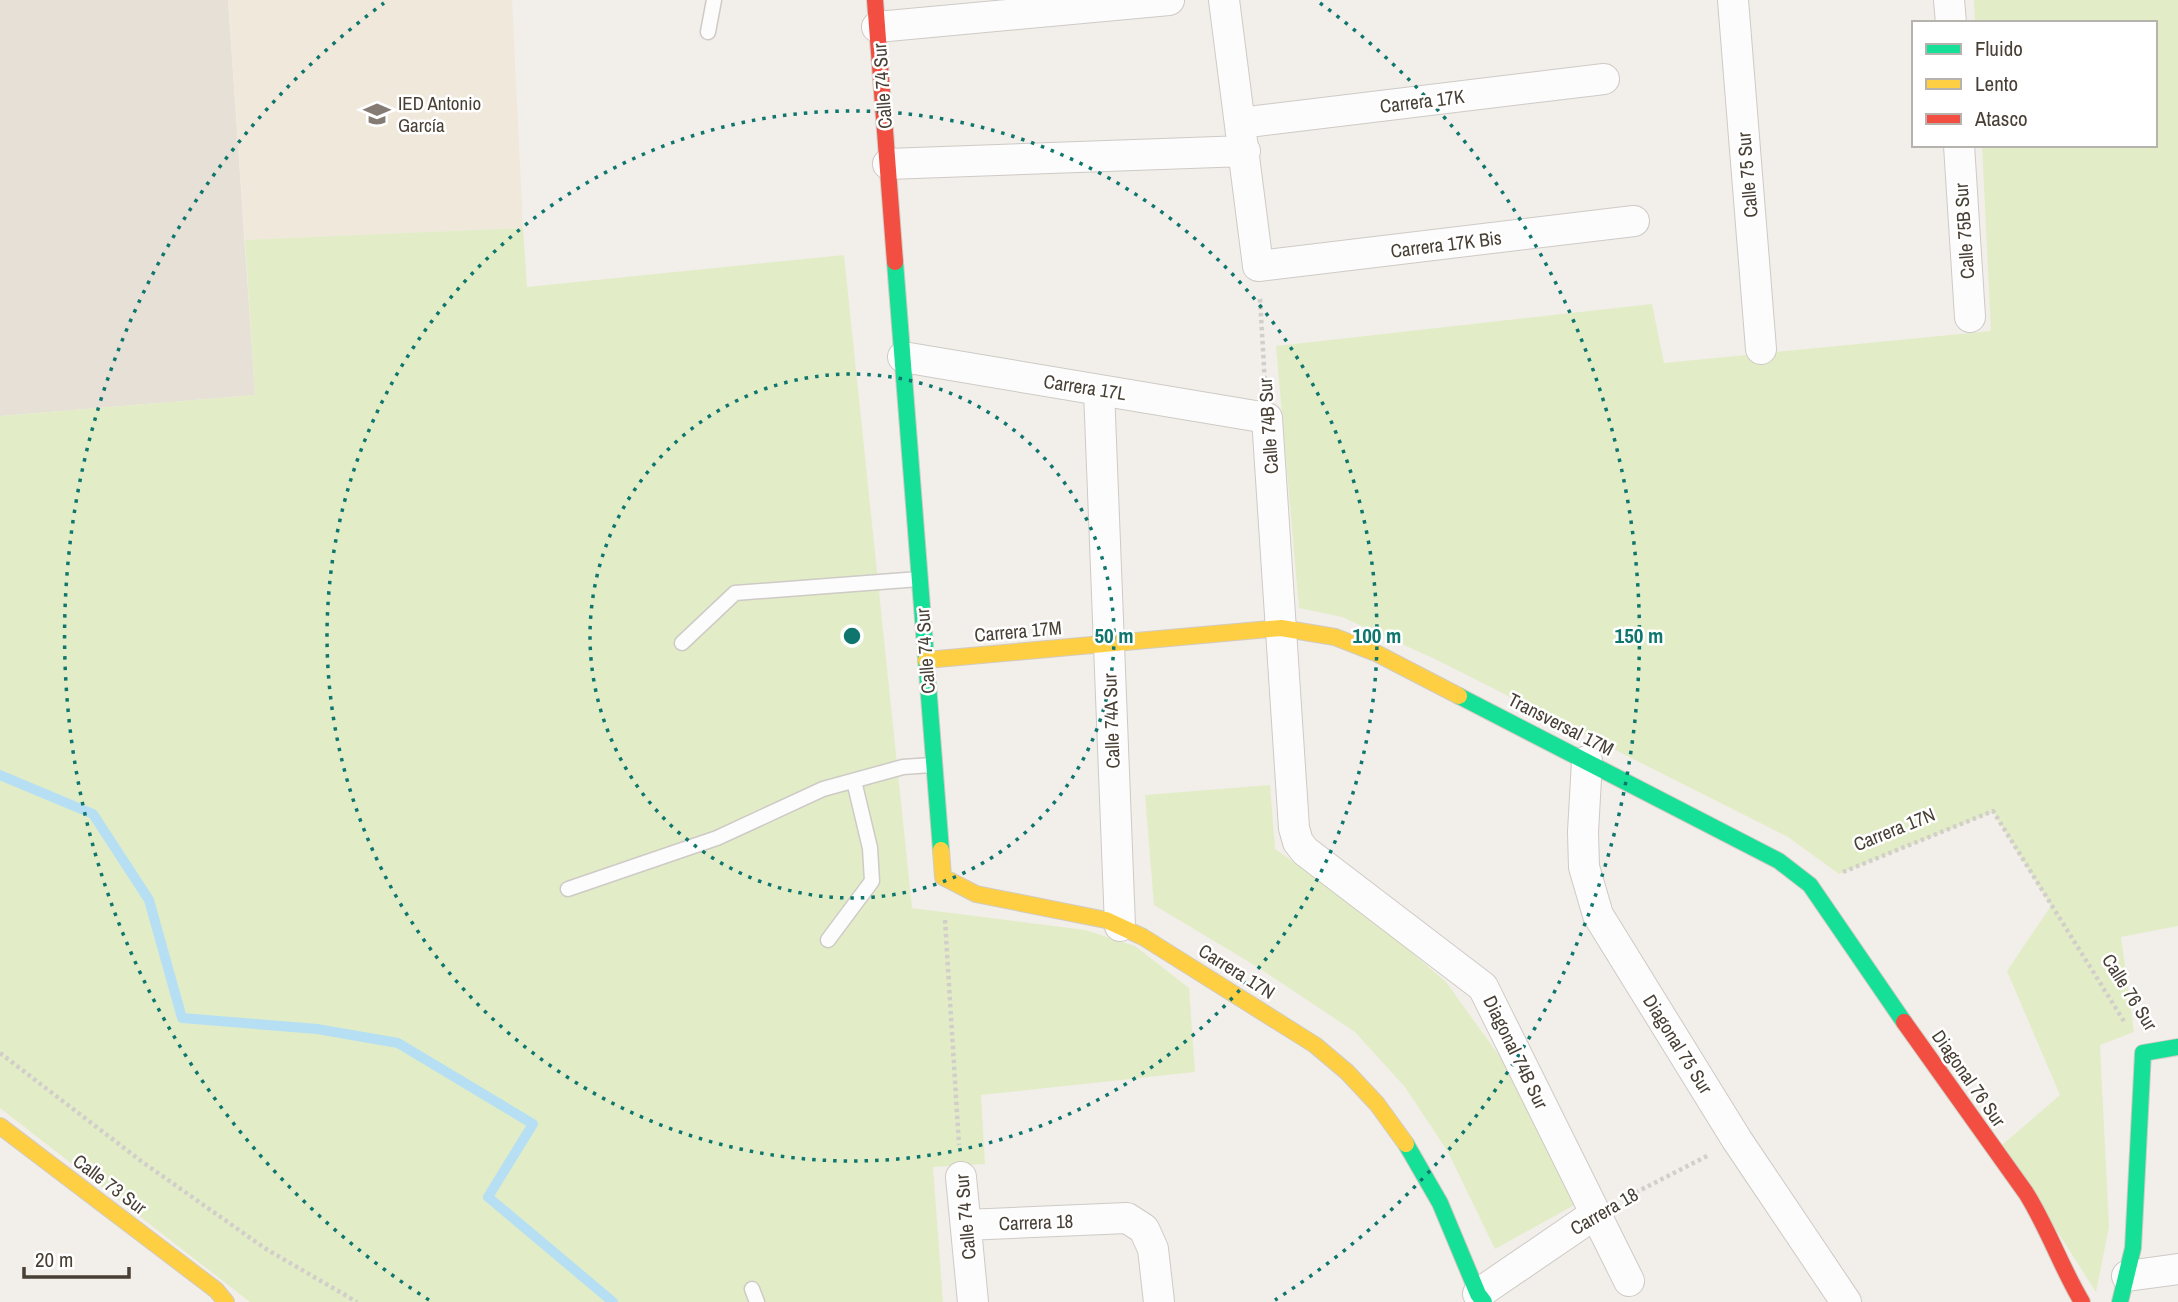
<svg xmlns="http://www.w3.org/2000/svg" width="2178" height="1302" font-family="'Archivo Narrow',sans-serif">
	<rect width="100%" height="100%" fill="#f2eeea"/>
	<path fill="#e6e0d7" d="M0,0h228l27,395 -255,21z"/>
	<path fill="#f0e8db" d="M228,0h284l11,228 -278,12z"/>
	<path fill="#e2edc7" d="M1974,0h204v926l-57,11 13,95 -34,13 9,182 -13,65 -94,-147 58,-50 -53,-124 44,-65 -58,-94 -154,62 -51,-37 -351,-177 -95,-43 -43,-9 -23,-262 376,-42 12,59 327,-32 -9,-186h173v-122h-180z
		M523,228l4,59 317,-32 68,653 173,22 50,16 54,42 6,84 -214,23 4,69 -52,3 10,135h-693l-250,-194v-692l255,-21 -10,-155z
		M1270,785l5,64 87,61 84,72 57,79 75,142 -83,46 -47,-97 -43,-65 -50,-55 -96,-64 -105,-63 -9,-110z"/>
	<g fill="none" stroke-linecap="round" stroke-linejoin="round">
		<path stroke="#b6dff3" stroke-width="10" d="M0,775l93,39 56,86 33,118 135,11 81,14 135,81 -45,73 125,105"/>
		<g stroke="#cecac6" stroke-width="17">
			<path id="lane" d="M708,32l6,-32
				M682,643l53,-50 184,-14
				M568,889l149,-51 106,-49 80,-22 29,-2
				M828,940l44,-59 -2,-33 -16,-67
				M752,1289l5,13"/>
		</g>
		<g stroke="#cecac6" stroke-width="32">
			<path id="street" d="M1224,0l34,266 376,-45
				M1733,0l28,349
				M1949,0l2,23
				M877,27l292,-27
				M1240,123l364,-44
				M1959,145l11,172
				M888,164l357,-13
				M903,357l364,61 27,410 4,14 7,9 178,136 146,294
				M1099,390l21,536
				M1587,761l-4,71 1,35 14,48 139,225 109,162
				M961,1177l12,125
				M966,1225l161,-7 17,11 9,20 6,53
				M2127,1276l51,-7
				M1478,1294l117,-80"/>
		</g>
		<g stroke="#d1cbc0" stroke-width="18">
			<path id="fast" d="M895,262l46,588
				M1459,696l320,165 31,24 94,137
				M1406,1144l34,59 38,91 6,8
				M2120,1302l13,-54 10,-195 35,-6"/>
		</g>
		<g stroke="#d1cbc0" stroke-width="18">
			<path id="slow" d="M926,660l355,-32 54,9 41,16 83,43
				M941,850l2,27 33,17 130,26 37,17 172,108 32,27 30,32 29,40
				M0,1126l216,164 10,12"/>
		</g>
		<g stroke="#d1cbc0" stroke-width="18">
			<path id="jam" d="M875,0l20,262
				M1904,1022l122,171c22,35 35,74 56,109"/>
		</g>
		<path stroke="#d2ceca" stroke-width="4.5" stroke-dasharray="3.5 3.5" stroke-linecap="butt" d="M1260,299l5,85
			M1843,872l150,-61 132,212
			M945,920l14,225
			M0,1053l141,108 125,88 91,53
			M1623,1199l86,-44"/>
		<use href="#lane" stroke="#fdfcfc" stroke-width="14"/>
		<use href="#street" stroke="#fdfcfc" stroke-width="30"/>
		<use href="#fast" stroke="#16e098" stroke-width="16"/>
		<use href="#slow" stroke="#ffcf43" stroke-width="16"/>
		<use href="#jam" stroke="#f24e42" stroke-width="16"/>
	</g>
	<g fill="none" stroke="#0f766e" stroke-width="3.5" stroke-dasharray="3.5 7">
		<circle cx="852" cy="636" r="262"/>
		<circle cx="852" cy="636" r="525"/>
		<path d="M429 1300A787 787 0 0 1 384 3M1320 3A787 787 0 0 1 1275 1300"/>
	</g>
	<defs>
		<g id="school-bare" transform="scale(2.1)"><path d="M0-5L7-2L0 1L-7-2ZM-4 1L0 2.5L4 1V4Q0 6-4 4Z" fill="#847c74" stroke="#fff" stroke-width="2.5" paint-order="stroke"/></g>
	</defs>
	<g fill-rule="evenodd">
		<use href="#school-bare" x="377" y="114"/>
	</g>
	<g text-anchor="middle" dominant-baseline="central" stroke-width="5" stroke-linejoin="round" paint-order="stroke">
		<g font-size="19" fill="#483f35" stroke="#fff">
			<text transform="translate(882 86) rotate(-94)">Calle 74 Sur</text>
			<text transform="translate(1422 101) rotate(-7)">Carrera 17K</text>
			<text transform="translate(1747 175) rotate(-95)">Calle 75 Sur</text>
			<text transform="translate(1964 231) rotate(-94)">Calle 75B Sur</text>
			<text transform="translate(1446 244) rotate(-7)">Carrera 17K Bis</text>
			<text transform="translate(1085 387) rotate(9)">Carrera 17L</text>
			<text transform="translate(1268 426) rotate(-94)">Calle 74B Sur</text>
			<text transform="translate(1018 631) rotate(-5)">Carrera 17M</text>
			<text transform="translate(925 651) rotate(-94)">Calle 74 Sur</text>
			<text transform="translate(1111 721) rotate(-92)">Calle 74A Sur</text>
			<text transform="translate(1561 724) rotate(27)">Transversal 17M</text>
			<text transform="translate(1894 829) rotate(-22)">Carrera 17N</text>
			<text transform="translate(1237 971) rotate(32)">Carrera 17N</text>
			<text transform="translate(2130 992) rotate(58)">Calle 76 Sur</text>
			<text transform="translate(1678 1044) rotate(58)">Diagonal 75 Sur</text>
			<text transform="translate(1516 1052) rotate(64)">Diagonal 74B Sur</text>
			<text transform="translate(1969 1078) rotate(55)">Diagonal 76 Sur</text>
			<text transform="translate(110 1184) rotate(37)">Calle 73 Sur</text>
			<text transform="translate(1604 1211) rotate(-30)">Carrera 18</text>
			<text transform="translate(965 1217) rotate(-95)">Calle 74 Sur</text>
			<text transform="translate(1036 1222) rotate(-2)">Carrera 18</text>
		</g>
		<g font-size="19" fill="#483f35" stroke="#fff" text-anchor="start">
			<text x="398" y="103">IED Antonio<tspan x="398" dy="22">García</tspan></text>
		</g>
	</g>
	<circle cx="852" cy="636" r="10" fill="#0f766e" stroke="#fff" stroke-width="3.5"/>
	<g font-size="21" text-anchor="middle" font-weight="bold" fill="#0f766e" stroke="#fff" stroke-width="5" stroke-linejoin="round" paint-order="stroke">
		<text x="1114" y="643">50 m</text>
		<text x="1377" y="643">100 m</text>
		<text x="1639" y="643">150 m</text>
	</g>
	<rect x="1912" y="21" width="245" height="126" fill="#ffffff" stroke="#b6b2ae" stroke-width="2"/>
	<rect x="1926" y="44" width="35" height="10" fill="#16e098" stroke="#b6b2ae" stroke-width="2"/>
	<text x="1975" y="56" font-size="21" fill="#483f35">Fluido</text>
	<rect x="1926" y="79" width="35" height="10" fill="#ffcf43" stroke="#b6b2ae" stroke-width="2"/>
	<text x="1975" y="91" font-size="21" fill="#483f35">Lento</text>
	<rect x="1926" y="114" width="35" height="10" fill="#f24e42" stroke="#b6b2ae" stroke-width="2"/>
	<text x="1975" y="126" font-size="21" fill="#483f35">Atasco</text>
	<path d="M24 1267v10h105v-10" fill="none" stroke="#483f35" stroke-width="3.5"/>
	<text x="35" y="1267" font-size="21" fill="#483f35" stroke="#ffffff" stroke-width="5" paint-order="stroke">20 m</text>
</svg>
